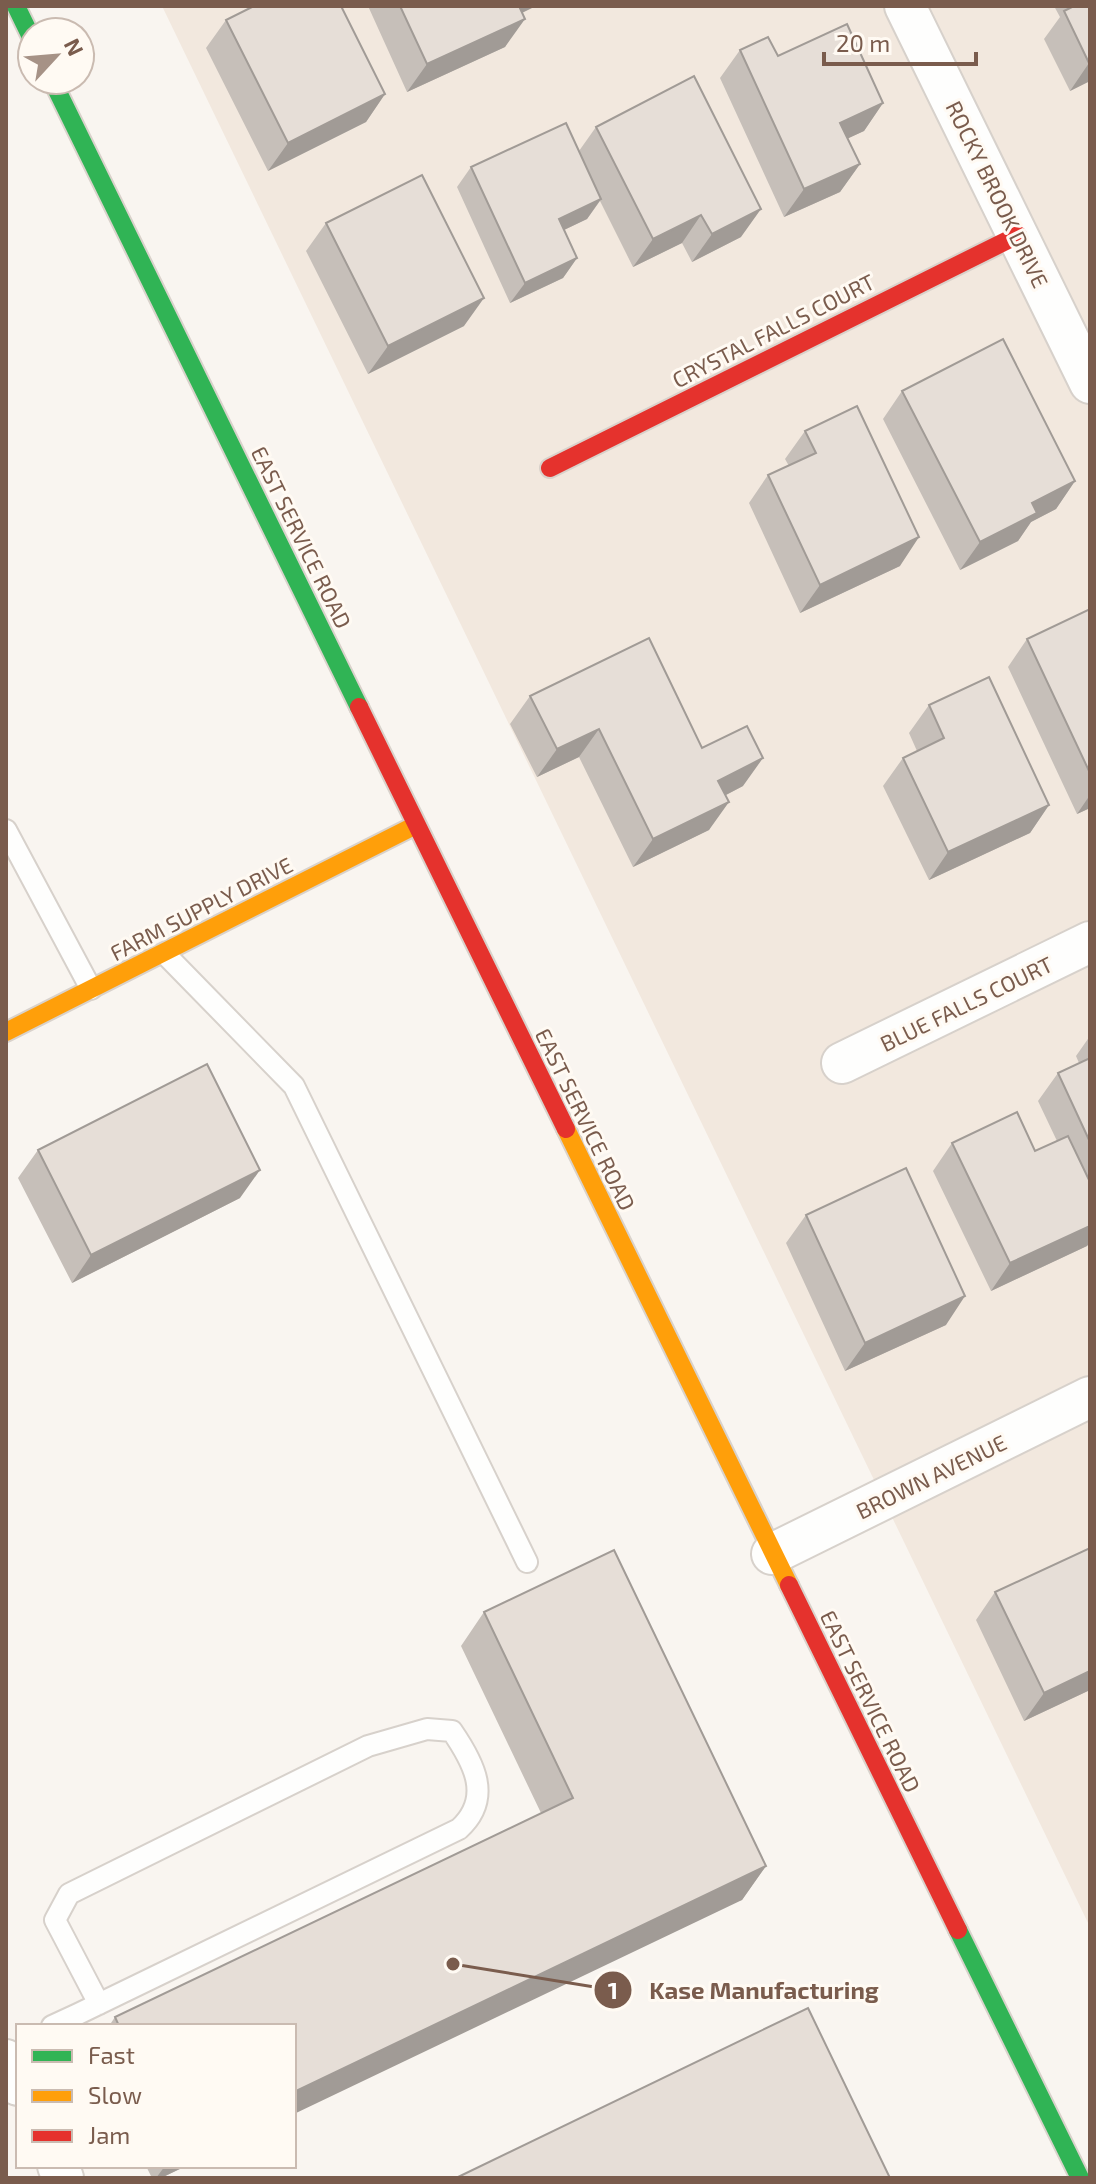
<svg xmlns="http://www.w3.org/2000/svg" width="1096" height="2184" font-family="'Exo 2',sans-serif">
	<rect width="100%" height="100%" fill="#f9f5f0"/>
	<path fill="#f2e8de" d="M162,6h928v1921z"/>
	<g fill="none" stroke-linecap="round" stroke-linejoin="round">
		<g stroke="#d7d1cb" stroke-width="24">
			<path id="lane" d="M6,830l85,159
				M165,954l129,132 233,476
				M52,2026l26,-12 381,-185c34,-31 15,-66 -7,-98l-25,-2 -59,17 -299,148 -14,26 44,84"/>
		</g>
		<g stroke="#d7d1cb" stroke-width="44">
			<path id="street" d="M905,6l185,377
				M842,1063l248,-121
				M772,1554l318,-157
				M6,2060l12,25
				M58,2166l5,12"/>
		</g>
		<g stroke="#d9d2cb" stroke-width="22">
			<path id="fast" d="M16,6l16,33
				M52,80l307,627
				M958,1930l122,248"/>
		</g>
		<g stroke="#d9d2cb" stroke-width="22">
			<path id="slow" d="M6,1032l410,-207
				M566,1129l223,456"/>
		</g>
		<g stroke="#d9d2cb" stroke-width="22">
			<path id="jam" d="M550,468l468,-233
				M359,707l207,422
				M789,1585l169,345"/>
		</g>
		<use href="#lane" stroke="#fefefd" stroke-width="20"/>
		<use href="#street" stroke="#fefefd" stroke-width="40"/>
		<use href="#fast" stroke="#30b455" stroke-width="18"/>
		<use href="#slow" stroke="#ff9f0a" stroke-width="18"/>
		<use href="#jam" stroke="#e5322d" stroke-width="18"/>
	</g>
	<path fill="#c6bfb9" d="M368,6h168l-14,7 -17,34 -98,45z
		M1054,6h36v75l-20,10 -26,-52 16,-22z
		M226,20l159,74 -19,28 -98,49 -62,-123z
		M740,50l143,53 -19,28 -16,7 12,26 -20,28 -56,25 -64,-139z
		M596,127l145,110 -49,25 -10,-19 -49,24 -33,-66 -13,18 -23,11 13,28 -14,20 -53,25 -53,-116 14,-20 108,-16z
		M326,223l138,103 -96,48 -62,-123z
		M902,391l173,90 -19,28 -25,13 -13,19 -58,29 -77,-151z
		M805,431l95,135 -100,47 -51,-110 19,-28 21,-9 -4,-7z
		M1090,609v199l-13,6 -69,-147 19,-28z
		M530,696l172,52 41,38 -17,9 -17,35 -76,37 -54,-110 -42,20 -27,-53z
		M929,705l120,100 -19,28 -101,47 -46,-94 20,-28 14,-7 -8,-18z
		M1090,1036v206l-3,4 -96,45 -58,-120 19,-28 83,8 22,-10 -19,-40 20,-28 21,-10 -3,-7z
		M38,1150l202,48 -168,85 -54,-105z
		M806,1215l140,110 -101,46 -59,-128z
		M995,1592l95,98 -66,31 -48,-101z
		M484,1612l282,254 -24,34 -448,126h-185l6,-9 426,-204 -80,-167z
		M146,2166h40l-25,12h-9z"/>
	<path fill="#a19b96" d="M518,6h18l-27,13z
		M525,19l-20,28 -98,45 20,-28z
		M1090,63v18l-20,10 19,-28z
		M385,94l-19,28 -98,49 20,-28z
		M883,103l-19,28 -43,20 19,-28z
		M860,164l-20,28 -56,25 20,-28z
		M601,199l-14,20 -42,20 14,-20z
		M761,209l-20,28 -49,25 20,-28z
		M701,215l-19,28 -49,24 20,-28z
		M577,258l-14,20 -53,25 15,-20z
		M484,298l-20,28 -96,48 20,-28z
		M1075,481l-19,28 -25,13 -13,19 -58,29 20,-28 52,-39z
		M919,537l-19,29 -100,47 20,-28z
		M599,729l-20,28 -42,20 20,-28z
		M763,758l-20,28 -44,23 19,-28z
		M1090,795v13l-13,6z
		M729,802l-20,28 -76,37 20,-28z
		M1049,805l-19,28 -101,47 19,-28z
		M260,1170l-20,28 -168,85 19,-28z
		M1090,1226v16l-3,4 -96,45 19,-28z
		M965,1296l-19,29 -101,46 20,-28z
		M1090,1671v19l-66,31 20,-28z
		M766,1866l-24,34 -448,214v-22z
		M165,2166h21l-25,12h-5z"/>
	<path fill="#e6ded7" stroke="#a19b96" stroke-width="2" d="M254,6h87l44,88 -97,49 -62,-123z
		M400,6h119l6,13 -98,45z
		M1074,6h16l-1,57 -25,-52z
		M847,24l36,79 -43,20 20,41 -56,25 -64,-139 28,-13 10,19z
		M694,76l67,133 -49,25 -11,-19 -48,24 -57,-112z
		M566,123l35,76 -42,20 18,39 -52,25 -54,-116z
		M422,175l62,123 -96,48 -62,-123z
		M1003,339l72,142 -43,22 5,10 -57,29 -78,-151z
		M857,406l62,131 -99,48 -52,-110 48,-22 -11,-22z
		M1090,609v164l-63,-134z
		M649,638l53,110 45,-22 16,32 -45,23 11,21 -76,37 -54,-110 -42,20 -27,-53z
		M989,677l60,128 -101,47 -45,-94 41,-20 -15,-33z
		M1090,1058v84l-32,-69z
		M207,1064l53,106 -169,85 -53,-105z
		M1017,1112l18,39 33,-15 22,46v44l-80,37 -58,-120z
		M906,1168l59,128 -100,47 -59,-128z
		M1090,1548v123l-46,22 -49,-101z
		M614,1550l152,316 -472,226v-66h-175l-4,-9 458,-219 -89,-186z
		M808,2008l82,170h-434z"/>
	<g text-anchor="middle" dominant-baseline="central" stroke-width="6" stroke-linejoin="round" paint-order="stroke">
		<g font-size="22" fill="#7a5c4d" stroke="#fffaf3">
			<text transform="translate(998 194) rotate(64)">ROCKY BROOK DRIVE</text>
			<text transform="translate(773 330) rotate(-27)">CRYSTAL FALLS COURT</text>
			<text transform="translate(302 537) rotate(64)">EAST SERVICE ROAD</text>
			<text transform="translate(201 908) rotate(-27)">FARM SUPPLY DRIVE</text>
			<text transform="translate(966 1003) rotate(-26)">BLUE FALLS COURT</text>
			<text transform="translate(586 1119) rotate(64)">EAST SERVICE ROAD</text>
			<text transform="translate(931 1476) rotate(-26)">BROWN AVENUE</text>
			<text transform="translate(871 1701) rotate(64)">EAST SERVICE ROAD</text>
		</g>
	</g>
	<path fill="none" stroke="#7a5c4d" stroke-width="3" d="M453 1964L613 1990"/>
	<g fill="#7a5c4d" stroke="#fffaf3" stroke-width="3">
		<circle cx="453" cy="1964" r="8"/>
		<circle cx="613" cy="1990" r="20"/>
	</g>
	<g font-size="24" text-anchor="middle" font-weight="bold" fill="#fff">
		<text x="613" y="1999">1</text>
	</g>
	<g font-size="24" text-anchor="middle" font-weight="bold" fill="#7a5c4d" stroke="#fffaf3" stroke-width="6" stroke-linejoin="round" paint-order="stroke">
		<text x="764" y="1999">Kase Manufacturing</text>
	</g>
	<rect width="1096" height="2184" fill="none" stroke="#7a5c4d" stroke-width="16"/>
	<rect x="16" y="2024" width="280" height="144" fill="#fffaf3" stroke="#cabbb1" stroke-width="2"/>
	<rect x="32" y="2050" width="40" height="12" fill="#30b455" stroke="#cabbb1" stroke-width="2"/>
	<text x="88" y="2064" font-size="24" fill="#7a5c4d">Fast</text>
	<rect x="32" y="2090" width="40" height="12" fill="#ff9f0a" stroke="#cabbb1" stroke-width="2"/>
	<text x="88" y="2104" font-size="24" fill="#7a5c4d">Slow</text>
	<rect x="32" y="2130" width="40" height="12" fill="#e5322d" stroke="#cabbb1" stroke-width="2"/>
	<text x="88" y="2144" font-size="24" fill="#7a5c4d">Jam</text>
	<g transform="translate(56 56) rotate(64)"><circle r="38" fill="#fffaf3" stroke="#cabbb1" stroke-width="2"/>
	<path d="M0-6L14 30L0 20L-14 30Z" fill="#a69286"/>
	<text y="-12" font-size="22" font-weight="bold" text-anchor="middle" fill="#7a5c4d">N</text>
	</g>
	<path d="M824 52v12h152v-12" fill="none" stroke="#7a5c4d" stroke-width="4"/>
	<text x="836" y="52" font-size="24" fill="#7a5c4d" stroke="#fffaf3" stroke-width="6" paint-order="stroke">20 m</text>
</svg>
